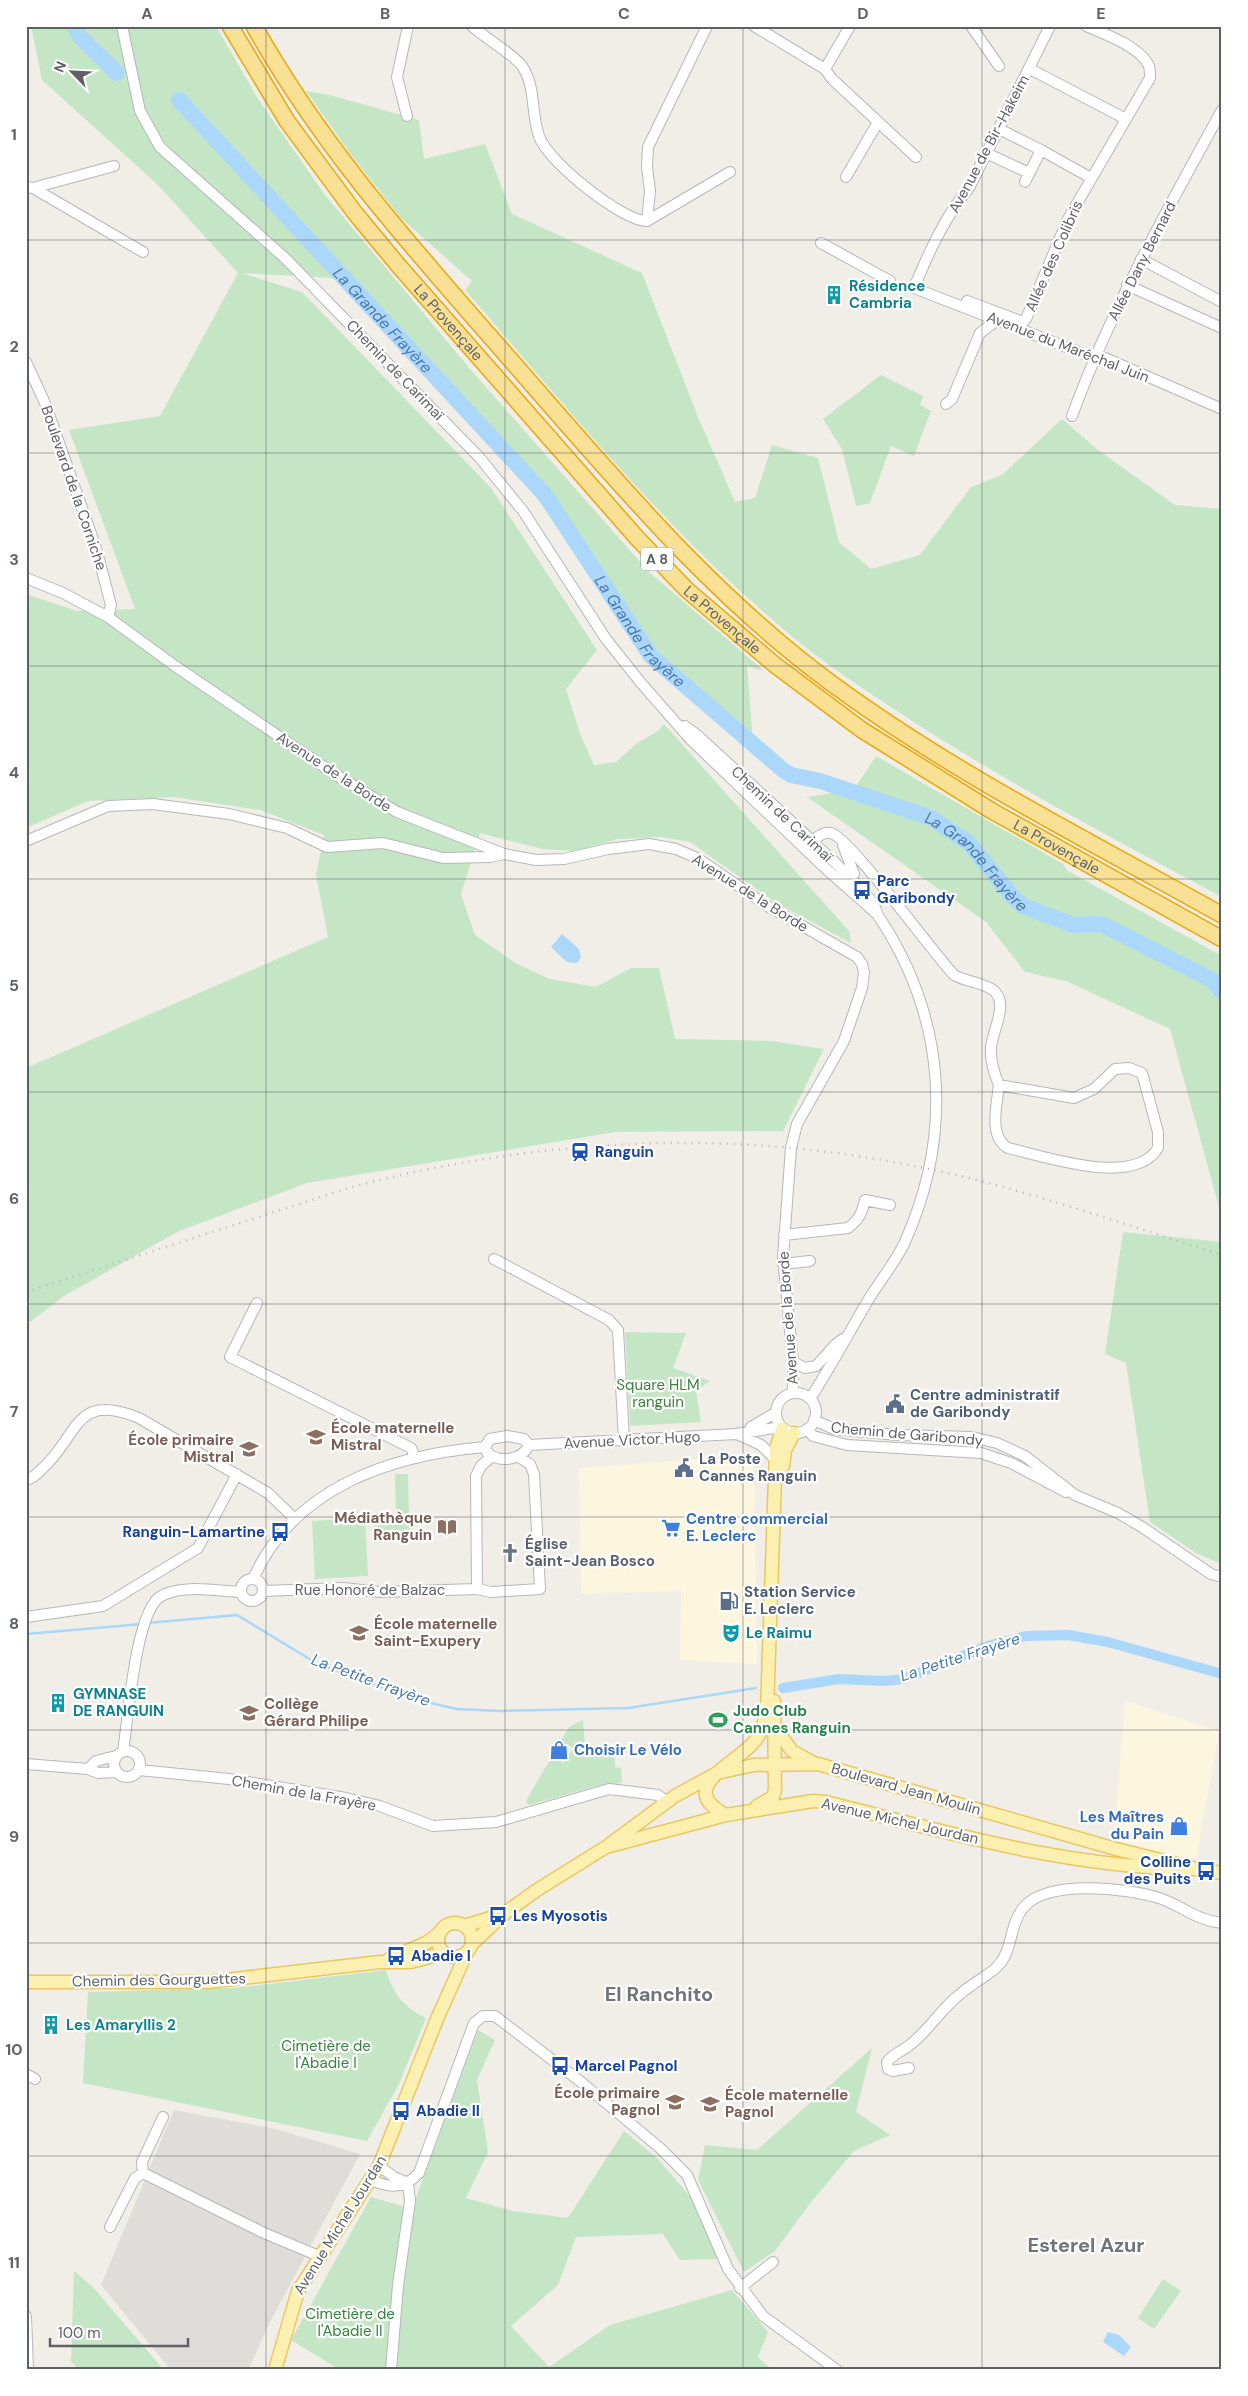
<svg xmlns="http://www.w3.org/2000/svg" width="1248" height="2396" font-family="'DM Sans',sans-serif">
	<rect width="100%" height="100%" fill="#f0eee7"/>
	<path fill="#fdf6df" d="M754,1455l3,209 -77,-4 1,-69 -100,3 -2,-126z
		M1125,1701l94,30 -23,128 -36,-6 -46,-13z"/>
	<path fill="#dfddd9" d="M174,2110l102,19 84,25 -90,168 -22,48h-77l-70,-85z"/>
	<path fill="#c5e6c5" d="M31,26h185l42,73 67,96 145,174 178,202 116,100 -17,-5 6,76 -105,-99 -112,-166 -186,-198 -108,-6 60,19 189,196 106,162 -31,39 14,45 14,31 22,-3 20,-18 22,-13 6,-7 185,207 2,12 -73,-39 -88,-62 -29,-5 -43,2 -42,12 -34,-2 -62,-16 -19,61 14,41 42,29 33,15 46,8 35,-19h28l16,71 96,2 53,8 -41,82 -168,1 -308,51 -128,48 -115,65 -38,29v-257l302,-131 -12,-62 8,-40 -64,-25 -86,-13 -86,4 -62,27v-234l51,17 58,-2 -66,-179 91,-14 78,-143 -81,-89 -115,-104z
		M306,91l24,4 89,25 5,39 61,-15 27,70 130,59 56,144 37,85 20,-4 17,-53 46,13 21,84 32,27 49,-14 51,-68 31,-12 60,-56 36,31 77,55 47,4v388c-110,-59 -221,-117 -325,-186 -43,-28 -85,-56 -123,-90 -115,-99 -210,-217 -309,-331l7,-9 -71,-63 -49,-62z
		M881,375l42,21 -3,9 11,6 -17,45 -23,-10 -21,57 -14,3 -14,-57 -19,-30z
		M876,756l187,108 5,7 154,85v262l-52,-189 -104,-48 -41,-9 -39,-50 -179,-125 33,-5 17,-7z
		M1123,1232l99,10v322l-26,-11 -46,-31 -24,-159 -21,-9z
		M625,1332l61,1 -13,35 37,13 -14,10 5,31 -71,4z
		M395,1474h13l1,41h-13z
		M365,1518l3,58 -53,3 -3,-58z
		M410,1521l1,19 -37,3 -1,-19z
		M583,1720l2,26h29l1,21 6,1 1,15 -26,3 -67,19 -3,-3 2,-5 26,-44 5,3 -2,3 7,4 9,-15 -7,-4 -2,2 -5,-2 10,-17z
		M386,1970c7,24 18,37 40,48l-27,66 -32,57 -284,-58 5,-91 146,-4z
		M478,2030l17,10 -18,40 11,72 -22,46 47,13 55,7 56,-87 34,28 35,41 27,59 -40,1 -17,-26 -87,3 -18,48 -47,41 38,41 61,-42 122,-35 36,42 -10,25 14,13h-378l7,-84 14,-86z
		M872,2048l-16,64 34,23 -36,16 -46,55 -32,44 -32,22 -46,-92 7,-35 52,5z
		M371,2197l31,9 4,6 -19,158h-47l-49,-30z
		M74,2271l18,15 72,84h-84l-9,-8z
		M1163,2279l18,12 -27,38 -16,-11z"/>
	<path fill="#abd7fb" d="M562,934l17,15 2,9 -4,5 -10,-1 -16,-15z
		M1108,2332l11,3 12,12 -7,9 -21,-14z"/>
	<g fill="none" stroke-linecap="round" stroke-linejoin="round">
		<path stroke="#abd7fb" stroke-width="2.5" d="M147,1623l90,-8 79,48 97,36 44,10 44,2 127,-3 128,-20
			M26,1634l116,-10"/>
		<path stroke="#abd7fb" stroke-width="10" d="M783,1688l56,-9 45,2 19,-2 88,-34 35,-9 42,-1 40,7 114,32"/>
		<g stroke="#abd7fb" stroke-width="16">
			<path d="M74,26l6,11 37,36"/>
			<path id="s1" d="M179,100l366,395 106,161 132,114 8,5 29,6 111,37 38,25 43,53 11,10 50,19 28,-1 111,56 10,12"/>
		</g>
		<g stroke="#b4b7bb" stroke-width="12">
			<path id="minor" d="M122,26l18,85 20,36 126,112 193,198 44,54 83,128 35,44 50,57 134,128 52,46
				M472,26c13,12 41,28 50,40 14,20 9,48 17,70 7,24 84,86 108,85
				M754,26l71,43 7,10 84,78
				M971,26l28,40
				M1050,26l-81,162c-24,28 -41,66 -55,100l175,68 7,-2 126,55
				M825,69l25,-43
				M1030,69l96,50
				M407,116l-10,-39 11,-51
				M999,129l42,21 -16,32
				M1041,150l50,28
				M986,153l43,20
				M846,177l32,-55
				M26,187l7,1 110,64
				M33,188l81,-22
				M647,221l3,-30 -3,-24 1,-20 59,-121
				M647,221l83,-49
				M821,243l69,38
				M1141,259l81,43
				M1127,285l95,43
				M967,301l56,21 3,-3 42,-100 82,-141c0,-4 0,-9 -1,-12 -8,-19 -46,-33 -63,-40
				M26,362l19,41 51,145 15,57 -3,12
				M946,404l6,-5 28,-66 16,-12
				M1072,416c39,-107 95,-206 150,-306
				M26,578l37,15 45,24 67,49 161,109 61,37 107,42 32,6 28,-1 44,-10 41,-5 27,5 21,9 72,49 88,50 5,7 2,9 -2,15 -18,53 -47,83 -6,24 -8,109 10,105v31
				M685,726l11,8c39,36 78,71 116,107 21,20 43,39 61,62 3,4 3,10 6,14 67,101 75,217 25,327 -9,18 -23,36 -34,53 -20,34 -39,69 -60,102
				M26,841l82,-35 45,-2 76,10 58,14 40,19 56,-4 60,15 47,-1 14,-3
				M843,845l11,29
				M806,849c6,-7 14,-18 25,-16 18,4 102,120 123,142 12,7 28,7 39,15 17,13 -1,40 -2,58 -1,13 3,25 8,37l75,13 20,-9 21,-20 14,-1 13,5 16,59v16c-24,40 -114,8 -150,0 -20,-12 -11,-43 -9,-63
				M784,1235l64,-7c11,-8 14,-15 17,-28l25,5
				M494,1259l115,61 9,10 6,110
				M783,1264l27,-3
				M257,1303l-27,54 181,91 4,9
				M793,1362l12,6 11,-2 20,-22 7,-5
				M776 1413a20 20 0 1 1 40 0a20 20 0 1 1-40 0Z
				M814,1420l20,9 63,6 75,2 25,6 28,13 50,39 43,18 24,14 69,47 11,3
				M751,1427l24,-14
				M807,1429l6,7 34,9 134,8 30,10 55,29
				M737,1434l24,11 14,14
				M529,1445l207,-11 45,-7
				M485,1447l5,-8 17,-3 17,3 5,6
				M487,1452c11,12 36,8 42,-7
				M26,1480c7,-2 11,-6 16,-11 37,-33 32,-78 97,-51l129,75 26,25
				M241 1590a11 11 0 1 1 22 0a11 11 0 1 1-22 0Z
				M253,1579c41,-92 138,-124 232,-132
				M477,1589l-1,-113 5,-10 11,-10
				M263,1591l80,-3 37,4 97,-3 14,3 49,-3 -6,-115 -4,-10 -11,-7
				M26,1617l77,-11 95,-58 39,-74
				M114 1764a13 13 0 1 1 26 0a13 13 0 1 1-26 0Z
				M123,1751c5,-29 12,-140 38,-155 22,-12 56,-5 80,-4
				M26,1764l62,5 10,4 18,-1
				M88,1769l8,-8 20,-5
				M139,1770l90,9 117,19 34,8 53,20 63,-4 113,-33 49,6 9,7
				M909,2068l-16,3 -5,-2 -1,-7c7,-9 16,-11 24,-18 18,-14 30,-35 48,-49 11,-10 25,-17 37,-27 18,-17 12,-42 28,-61 24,-28 103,-19 135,-9 24,8 36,22 63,25
				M26,2074l9,5
				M379,2166l15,11 14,6
				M143,2173l-1,-11 21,-45
				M371,2180c18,8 34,9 48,-7l55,-150 9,-7h12l86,66 79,66 27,27 41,94 35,47 74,54
				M110,2227l25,-49 8,-5 121,60 55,23
				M740,2288l33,-26
				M26,2316l2,54
				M391,2370l7,-85 12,-84 -2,-18"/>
		</g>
		<g stroke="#ebc764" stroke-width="15">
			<path id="major" d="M783,1466l2,-16 9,-17
				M776,1729l16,22 20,11
				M757,1806l16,-9 2,-7 -1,-89
				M726,1815c-52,-27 10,-51 28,-73 8,-9 11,-21 13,-32l9,-261 6,-20
				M610,1844l65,-48 42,-23 37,-8 64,-1 298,85 81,20 25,4
				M438 1940a17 17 0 1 1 34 0a17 17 0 1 1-34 0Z
				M464,1926l33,-10
				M472,1944l33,-31 32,-23 69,-43 120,-32 87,-14 13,1c122,31 244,66 371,67
				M389,1959l37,-16 14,-10
				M26,1982h182l172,-20h31l26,-7h10
				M275,2370l23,-79 81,-125 58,-147 30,-67"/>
		</g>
		<g stroke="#eca80b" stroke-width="18">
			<g id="highway">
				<path id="s2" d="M230,26l57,95 68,92 43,52 239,273 50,52 88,75 87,65 130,81 230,128"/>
				<path d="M254,26c71,127 166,230 261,339 99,113 194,228 316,318 122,90 259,158 391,232"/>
			</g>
		</g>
		<use href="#minor" stroke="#fff" stroke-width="10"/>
		<use href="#major" stroke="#fbf0b0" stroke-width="12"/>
		<use href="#highway" stroke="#f8e095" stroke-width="15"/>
		<path stroke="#b5b6b6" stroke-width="2.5" stroke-dasharray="1 6" stroke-linecap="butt" d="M26,1292l326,-105c184,-48 369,-59 557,-22 106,20 210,58 313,90"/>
	</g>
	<path fill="none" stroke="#5e6266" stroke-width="1" stroke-opacity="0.55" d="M266,26v2344M505,26v2344M743,26v2344M982,26v2344M26,240h1196M26,453h1196M26,666h1196M26,879h1196M26,1092h1196M26,1304h1196M26,1517h1196M26,1730h1196M26,1943h1196M26,2156h1196"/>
	<defs>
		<g id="building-bare" transform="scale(1.5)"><path d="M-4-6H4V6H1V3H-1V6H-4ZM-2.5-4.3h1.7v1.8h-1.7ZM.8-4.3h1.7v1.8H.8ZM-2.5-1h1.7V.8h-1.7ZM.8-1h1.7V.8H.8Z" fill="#0f9aa8" stroke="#fff" stroke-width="2.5" paint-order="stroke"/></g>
		<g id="bus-bare" transform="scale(1.5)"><path d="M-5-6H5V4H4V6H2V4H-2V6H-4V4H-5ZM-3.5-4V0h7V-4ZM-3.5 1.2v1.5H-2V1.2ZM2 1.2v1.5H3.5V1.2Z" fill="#1a4fb4" stroke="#fff" stroke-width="2.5" paint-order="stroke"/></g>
		<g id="station-bare" transform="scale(1.5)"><path d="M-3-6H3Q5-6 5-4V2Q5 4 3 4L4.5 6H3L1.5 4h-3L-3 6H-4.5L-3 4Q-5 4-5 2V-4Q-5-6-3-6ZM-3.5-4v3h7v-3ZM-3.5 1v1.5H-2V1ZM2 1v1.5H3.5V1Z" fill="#1a4fb4" stroke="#fff" stroke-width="2.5" paint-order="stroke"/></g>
		<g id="civic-bare" transform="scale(1.5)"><path d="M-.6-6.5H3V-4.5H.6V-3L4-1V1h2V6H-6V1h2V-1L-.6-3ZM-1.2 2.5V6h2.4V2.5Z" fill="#5c6f8a" stroke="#fff" stroke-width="2.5" paint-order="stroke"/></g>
		<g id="school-bare" transform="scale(1.5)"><path d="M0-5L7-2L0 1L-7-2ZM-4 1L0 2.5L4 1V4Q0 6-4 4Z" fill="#8d6e63" stroke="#fff" stroke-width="2.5" paint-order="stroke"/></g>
		<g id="library-bare" transform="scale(1.5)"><path d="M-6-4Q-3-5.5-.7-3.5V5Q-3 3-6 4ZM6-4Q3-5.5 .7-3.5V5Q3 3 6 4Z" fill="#8d6e63" stroke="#fff" stroke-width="2.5" paint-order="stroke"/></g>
		<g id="supermarket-bare" transform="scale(1.5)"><path d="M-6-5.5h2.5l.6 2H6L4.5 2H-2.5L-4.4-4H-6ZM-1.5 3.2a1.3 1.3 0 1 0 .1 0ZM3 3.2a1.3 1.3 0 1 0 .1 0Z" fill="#3f7fe0" stroke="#fff" stroke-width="2.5" paint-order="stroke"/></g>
		<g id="church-bare" transform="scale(1.5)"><path d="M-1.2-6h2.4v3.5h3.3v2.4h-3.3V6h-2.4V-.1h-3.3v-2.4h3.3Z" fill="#6b7280" stroke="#fff" stroke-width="2.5" paint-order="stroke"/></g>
		<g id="fuel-bare" transform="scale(1.5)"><path d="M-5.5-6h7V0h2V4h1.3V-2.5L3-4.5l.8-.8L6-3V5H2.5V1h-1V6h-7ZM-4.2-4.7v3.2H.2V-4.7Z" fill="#5c6f8a" stroke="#fff" stroke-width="2.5" paint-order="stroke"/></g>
		<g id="theatre-bare" transform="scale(1.5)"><path d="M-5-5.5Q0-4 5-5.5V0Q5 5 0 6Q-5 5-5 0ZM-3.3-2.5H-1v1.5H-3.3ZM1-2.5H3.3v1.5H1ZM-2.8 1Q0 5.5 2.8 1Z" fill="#0f9aa8" stroke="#fff" stroke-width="2.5" paint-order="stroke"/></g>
		<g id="stadium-bare" transform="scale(1.5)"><path d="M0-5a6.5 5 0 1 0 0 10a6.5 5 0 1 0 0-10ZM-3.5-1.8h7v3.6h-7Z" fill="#2e9e5b" stroke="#fff" stroke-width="2.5" paint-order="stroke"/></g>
		<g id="shop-bare" transform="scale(1.5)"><path d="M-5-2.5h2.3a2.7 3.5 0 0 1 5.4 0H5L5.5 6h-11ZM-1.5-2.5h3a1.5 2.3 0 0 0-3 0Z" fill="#3f7fe0" stroke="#fff" stroke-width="2.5" paint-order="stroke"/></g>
	</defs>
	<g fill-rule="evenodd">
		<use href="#building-bare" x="834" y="295"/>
		<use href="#bus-bare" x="862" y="890"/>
		<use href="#station-bare" x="580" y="1152"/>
		<use href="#civic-bare" x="895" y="1404"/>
		<use href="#school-bare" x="316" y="1437"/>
		<use href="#school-bare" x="249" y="1449"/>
		<use href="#civic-bare" x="684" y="1468"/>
		<use href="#library-bare" x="447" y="1527"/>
		<use href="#supermarket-bare" x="671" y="1528"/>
		<use href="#bus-bare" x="280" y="1532"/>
		<use href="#church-bare" x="510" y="1553"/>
		<use href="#fuel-bare" x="729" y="1601"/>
		<use href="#school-bare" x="359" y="1633"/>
		<use href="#theatre-bare" x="731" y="1633"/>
		<use href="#building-bare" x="58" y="1703"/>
		<use href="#school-bare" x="249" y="1713"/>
		<use href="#stadium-bare" x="718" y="1720"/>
		<use href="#shop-bare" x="559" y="1750"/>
		<use href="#shop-bare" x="1179" y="1826"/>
		<use href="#bus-bare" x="1206" y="1871"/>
		<use href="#bus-bare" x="498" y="1916"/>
		<use href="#bus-bare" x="396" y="1956"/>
		<use href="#building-bare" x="51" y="2025"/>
		<use href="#bus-bare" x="560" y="2066"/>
		<use href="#school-bare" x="675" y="2102"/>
		<use href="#school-bare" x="710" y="2104"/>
		<use href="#bus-bare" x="401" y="2111"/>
	</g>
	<g text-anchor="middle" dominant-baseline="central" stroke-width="4.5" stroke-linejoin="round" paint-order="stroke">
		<rect fill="#fff" stroke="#8e9194" stroke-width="1" x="641" y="547.5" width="32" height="23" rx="4"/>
		<g font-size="14" font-weight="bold" fill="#5e6266">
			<text x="657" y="559">A 8</text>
		</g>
		<g font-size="15" fill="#5e6266" stroke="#fff">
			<text transform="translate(989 144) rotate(-62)">Avenue de Bir-Hakeim</text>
			<text transform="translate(1054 256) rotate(-66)">Allée des Colibris</text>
			<text transform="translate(1142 261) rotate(-63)">Allée Dany Bernard</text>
			<text stroke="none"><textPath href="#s2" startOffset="369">La Provençale</textPath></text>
			<text transform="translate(1068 347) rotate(21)">Avenue du Maréchal Juin</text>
			<text transform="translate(395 370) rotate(46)">Chemin de Carimaï</text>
			<text transform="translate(74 488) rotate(71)">Boulevard de la Corniche</text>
			<text stroke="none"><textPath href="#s2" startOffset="774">La Provençale</textPath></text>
			<text transform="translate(334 772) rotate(33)">Avenue de la Borde</text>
			<text transform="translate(782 814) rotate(43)">Chemin de Carimaï</text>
			<text stroke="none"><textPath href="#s2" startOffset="1179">La Provençale</textPath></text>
			<text transform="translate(750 893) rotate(32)">Avenue de la Borde</text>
			<text transform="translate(788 1318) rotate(-94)">Avenue de la Borde</text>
			<text transform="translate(907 1434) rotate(5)">Chemin de Garibondy</text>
			<text transform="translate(632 1440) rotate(-3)">Avenue Victor Hugo</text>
			<text x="370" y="1590">Rue Honoré de Balzac</text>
			<text transform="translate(906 1789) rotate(16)">Boulevard Jean Moulin</text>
			<text transform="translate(304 1793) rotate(10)">Chemin de la Frayère</text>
			<text transform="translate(900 1821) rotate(13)">Avenue Michel Jourdan</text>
			<text transform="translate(159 1980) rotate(-1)">Chemin des Gourguettes</text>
			<text transform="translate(340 2225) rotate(-58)">Avenue Michel Jourdan</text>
		</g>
		<g font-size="15" font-weight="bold" fill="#0d838f" stroke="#fff" text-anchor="start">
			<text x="849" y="286">Résidence<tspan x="849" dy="17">Cambria</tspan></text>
			<text x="746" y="1633">Le Raimu</text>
			<text x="73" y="1694">GYMNASE<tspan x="73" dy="17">DE RANGUIN</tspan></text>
			<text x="66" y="2025">Les Amaryllis 2</text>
		</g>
		<g font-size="15" font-weight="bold" fill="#164399" stroke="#fff" text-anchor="start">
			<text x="877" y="881">Parc<tspan x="877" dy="17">Garibondy</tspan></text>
			<text x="595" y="1152">Ranguin</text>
			<text x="265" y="1532" text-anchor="end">Ranguin-Lamartine</text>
			<text x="1191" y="1862" text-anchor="end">Colline<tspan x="1191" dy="17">des Puits</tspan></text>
			<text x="513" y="1916">Les Myosotis</text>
			<text x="411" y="1956">Abadie I</text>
			<text x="575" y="2066">Marcel Pagnol</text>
			<text x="416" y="2111">Abadie II</text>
		</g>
		<g font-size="15" fill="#39823d" stroke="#fff">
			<text x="658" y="1385">Square HLM<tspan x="658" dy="17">ranguin</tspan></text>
			<text x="326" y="2046">Cimetière de<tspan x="326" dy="17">l'Abadie I</tspan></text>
			<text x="350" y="2314">Cimetière de<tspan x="350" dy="17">l'Abadie II</tspan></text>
		</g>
		<g font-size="15" font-weight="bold" fill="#4e5e75" stroke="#fff" text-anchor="start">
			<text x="910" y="1395">Centre administratif<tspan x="910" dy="17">de Garibondy</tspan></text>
			<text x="699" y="1459">La Poste<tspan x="699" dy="17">Cannes Ranguin</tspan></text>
			<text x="744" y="1592">Station Service<tspan x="744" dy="17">E. Leclerc</tspan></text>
		</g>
		<g font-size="15" font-weight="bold" fill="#785e54" stroke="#fff" text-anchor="start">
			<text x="331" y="1428">École maternelle<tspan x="331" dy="17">Mistral</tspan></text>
			<text x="234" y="1440" text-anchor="end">École primaire<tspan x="234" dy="17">Mistral</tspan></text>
			<text x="432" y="1518" text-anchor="end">Médiathèque<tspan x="432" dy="17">Ranguin</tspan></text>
			<text x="374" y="1624">École maternelle<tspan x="374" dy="17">Saint-Exupery</tspan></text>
			<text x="264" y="1704">Collège<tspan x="264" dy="17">Gérard Philipe</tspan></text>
			<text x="660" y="2093" text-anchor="end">École primaire<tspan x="660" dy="17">Pagnol</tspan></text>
			<text x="725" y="2095">École maternelle<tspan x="725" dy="17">Pagnol</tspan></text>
		</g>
		<g font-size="15" font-weight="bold" fill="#366cbe" stroke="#fff" text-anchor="start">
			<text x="686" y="1519">Centre commercial<tspan x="686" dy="17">E. Leclerc</tspan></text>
			<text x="574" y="1750">Choisir Le Vélo</text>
			<text x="1164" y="1817" text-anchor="end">Les Maîtres<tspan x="1164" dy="17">du Pain</tspan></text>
		</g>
		<g font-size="15" font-weight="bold" fill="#5b616d" stroke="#fff" text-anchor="start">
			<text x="525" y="1544">Église<tspan x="525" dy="17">Saint-Jean Bosco</tspan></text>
		</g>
		<g font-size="15" font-weight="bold" fill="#27864d" stroke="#fff" text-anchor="start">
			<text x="733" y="1711">Judo Club<tspan x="733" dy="17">Cannes Ranguin</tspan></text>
		</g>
		<g font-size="16" font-style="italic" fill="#4778ae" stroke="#fff">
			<text stroke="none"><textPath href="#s1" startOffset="300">La Grande Frayère</textPath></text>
			<text stroke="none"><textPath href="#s1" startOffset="705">La Grande Frayère</textPath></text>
			<text stroke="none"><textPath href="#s1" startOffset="1125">La Grande Frayère</textPath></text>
			<text transform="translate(960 1657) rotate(-18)">La Petite Frayère</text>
			<text transform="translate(371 1680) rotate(20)">La Petite Frayère</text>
		</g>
		<g font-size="20" font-weight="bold" fill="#6f7478" stroke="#fff">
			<text x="659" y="1994">El Ranchito</text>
			<text x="1086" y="2245">Esterel Azur</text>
		</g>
	</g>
	<rect width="1248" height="2396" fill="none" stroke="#ffffff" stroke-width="55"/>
	<g transform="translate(72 72) rotate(294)" stroke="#ffffff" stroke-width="4" paint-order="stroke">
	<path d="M0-4L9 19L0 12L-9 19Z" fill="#5e6266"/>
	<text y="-8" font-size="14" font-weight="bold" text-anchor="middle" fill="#5e6266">N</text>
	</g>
	<path d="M50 2338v8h138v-8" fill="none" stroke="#5e6266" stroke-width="2.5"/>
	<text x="58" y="2338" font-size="15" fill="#5e6266" stroke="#ffffff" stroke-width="4" paint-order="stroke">100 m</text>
	<rect x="28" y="28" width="1192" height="2340" fill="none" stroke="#5e6266" stroke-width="2"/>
	<g font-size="16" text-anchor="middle" font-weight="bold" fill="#5e6266">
		<text x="147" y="19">A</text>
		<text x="385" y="19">B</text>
		<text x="624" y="19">C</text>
		<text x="863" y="19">D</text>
		<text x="1101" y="19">E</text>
		<text x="14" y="140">1</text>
		<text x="14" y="352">2</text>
		<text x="14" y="565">3</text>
		<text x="14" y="778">4</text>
		<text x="14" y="991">5</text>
		<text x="14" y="1204">6</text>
		<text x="14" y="1417">7</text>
		<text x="14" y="1629">8</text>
		<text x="14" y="1842">9</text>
		<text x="14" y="2055">10</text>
		<text x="14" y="2268">11</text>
	</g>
</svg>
